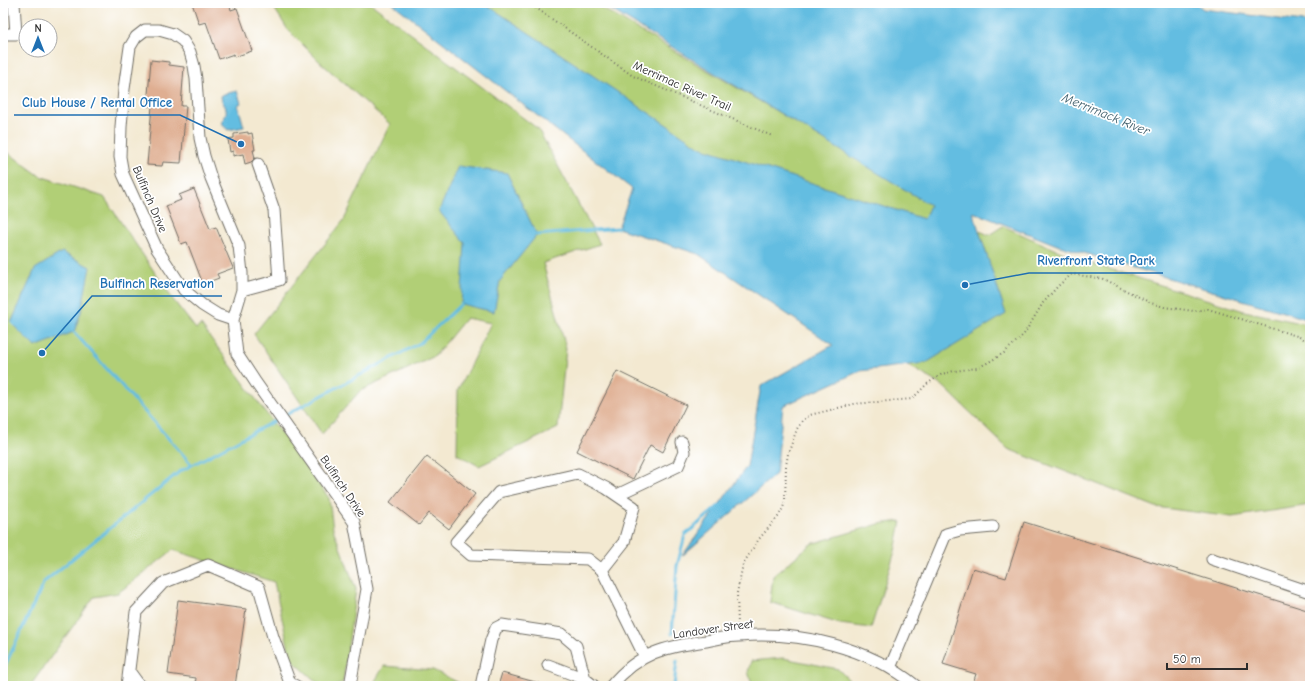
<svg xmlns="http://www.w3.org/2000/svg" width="1313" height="689" font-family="'Comic Neue',sans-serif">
	<rect width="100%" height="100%" fill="#fff"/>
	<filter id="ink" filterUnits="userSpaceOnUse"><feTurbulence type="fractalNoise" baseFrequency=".025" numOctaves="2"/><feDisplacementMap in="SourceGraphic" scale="8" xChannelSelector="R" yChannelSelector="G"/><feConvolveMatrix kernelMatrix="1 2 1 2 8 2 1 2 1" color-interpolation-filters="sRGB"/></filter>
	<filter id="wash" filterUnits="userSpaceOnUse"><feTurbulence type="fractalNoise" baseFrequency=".012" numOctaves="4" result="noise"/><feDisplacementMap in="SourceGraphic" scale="16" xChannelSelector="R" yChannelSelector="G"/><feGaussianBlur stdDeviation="0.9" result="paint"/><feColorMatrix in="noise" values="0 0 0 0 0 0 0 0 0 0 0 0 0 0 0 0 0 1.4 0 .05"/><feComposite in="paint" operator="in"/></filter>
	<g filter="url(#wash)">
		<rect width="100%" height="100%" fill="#f3e9d1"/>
		<path fill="#b1cf76" stroke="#6e7d50" d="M271,3h99l168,126 62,115 -57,19 23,85 -8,80 -79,38 -22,-12 1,-64 33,-67 -25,-5 -31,38 -75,35 -38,43 -68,-100 90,-114 46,-96 -71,-63 -31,-31z
			M401,3h192l297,175 68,44 31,13 14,-9 74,33 167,52 66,14v180l-78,12 -76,-10 -148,-58 -64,-62 -59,-36z
			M3,149l37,27 64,21 70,104 22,28 5,-4 128,173 4,31 23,60 -13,93 -7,4h-15l-30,-27 -17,-77 -101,-32 -55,43 -24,4 -64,89h-27z
			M901,521l-6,30 -24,77 -31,-4 -70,-22 3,-26 38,-32 68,-20z
			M783,658l55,11 14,14 -2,3h-97l-5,-14 3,-11z
			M384,666l49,4 28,14v2h-89z"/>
		<path fill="#64bde1" stroke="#487486" d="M392,3h92l216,144 224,72 6,-14 -330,-202h596l7,6 107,14v297l-253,-75 -84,-33 33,102 -80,49 -66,8 -77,35 -7,68 -94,82 65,-90 14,-80 72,-41 -135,-91 -80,-26 14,-39z
			M237,91l4,12 -3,2 6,22 -16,3c-12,-9 0,-12 -2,-21 -1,-5 -5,-7 -5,-13l3,-2z
			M458,166l49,7 30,62 -37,46 -6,31 -33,-8 4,-61 -26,-32z
			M62,252l28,15 -9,45 -7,20 -39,15 -24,-24 24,-54z"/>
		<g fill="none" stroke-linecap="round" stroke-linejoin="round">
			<path stroke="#64bde1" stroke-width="3" d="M537,235l81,-7
				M74,332l118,133
				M672,634l5,-68 8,-31 35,-30
				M3,670l41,-88 135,-110 241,-129 41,-39
				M674,686l3,-25"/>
		</g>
		<g id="blocks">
			<path fill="#dfae91" d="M192,3h37l2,7 6,-2 15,43 -18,6v-3l-15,5 -13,-37 -7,2z
				M151,60l18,2v3l15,2 -3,39h5l-5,57 -18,-1 -1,4 -15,-1 5,-59h-5z
				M248,132v2l4,-1 3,17h-2l2,8 -4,4 -6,2 -2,-10 -10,2v-5l-3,1 -2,-13 6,-1v-4z
				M194,189l16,40 6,-2 17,41 -16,6 2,4 -16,6 -16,-42 -6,2 -15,-38 15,-6 -2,-5z
				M617,371l69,34 -23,47 -13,-7 -17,34 -56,-28z
				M427,456l48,38 -26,35 -20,-16 -10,12 -29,-23z
				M1024,522l286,89v67l-2,8h-336l4,-12 -33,-10 30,-96 33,10z
				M178,600l68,9 -11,77h-40l1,-8 -28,-4z
				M502,673l37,10v3h-41z"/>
		</g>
	</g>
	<g filter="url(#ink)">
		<use href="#blocks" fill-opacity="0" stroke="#716e65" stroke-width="1"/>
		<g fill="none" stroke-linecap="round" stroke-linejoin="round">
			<g stroke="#716e65" stroke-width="13">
				<path id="minor" d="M3,34h13l-2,-31
					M242,290l37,-10 -5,-70 -16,-46
					M233,320l-15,-5 -16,-10 -18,-15 -27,-41 -34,-75 -3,-17 1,-30 3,-38 6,-42 6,-10 9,-7h14l14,4 10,7 7,11 4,14 2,13 4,59 4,18 7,22 28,68 3,27v17l-9,30 4,34 19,29 98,139 13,67 -17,97
					M617,495l61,-29 6,-14 -2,-10
					M1212,559l98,33
					M602,570l-14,-11 -117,-4 -15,-13 43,-50 79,-18 28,14 28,19 -10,35 -22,28 43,87
					M548,665l37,14
					M890,668l56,-134 14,-4 33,-3
					M129,671l11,15
					M127,686l9,-74 27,-29 45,-18 51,22 14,50 17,46 6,3
					M481,686l10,-46 5,-12 6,-3 60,9 14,12 9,33 9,7
					M611,686c28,-34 54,-39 95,-45 11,-2 22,-5 33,-5 62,-5 129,11 177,50"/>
			</g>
			<path stroke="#716e65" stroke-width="2" stroke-dasharray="1 3" stroke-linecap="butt" d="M529,3l104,73 139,60
				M738,625l-1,-32 6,-29 16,-25 19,-22 5,-9 2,-7 1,-35 2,-12 9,-25 5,-8 8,-6 44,-11 58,-5 15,-15 15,-10 12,-3 23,-3 10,-5 17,-10 15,-14 5,-5 19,-31 15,-17 14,-12 31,5 48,24 13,4 30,4 14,-2 89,27 13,6"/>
			<use href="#minor" stroke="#fff" stroke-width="11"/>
		</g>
	</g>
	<g text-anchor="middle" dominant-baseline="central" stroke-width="3.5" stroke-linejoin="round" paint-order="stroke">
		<g font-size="12" fill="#2b2b2b" stroke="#fff">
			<text transform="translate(682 86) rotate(24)">Merrimac River Trail</text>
			<text transform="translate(150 199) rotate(67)">Bulfinch Drive</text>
			<text transform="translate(343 486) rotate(56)">Bulfinch Drive</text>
			<text transform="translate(713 629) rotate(-8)">Landover Street</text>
		</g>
		<g font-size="13" font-style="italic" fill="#3f5e6b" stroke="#fff">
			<text transform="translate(1106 114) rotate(22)">Merrimack River</text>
		</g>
	</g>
	<path fill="none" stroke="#1f6fb2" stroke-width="1.5" d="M241 144L180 115H14M965 285L1029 273H1163M42 353L92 296H222"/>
	<g fill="#1f6fb2" stroke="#fff" stroke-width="1.5">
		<circle cx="241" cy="144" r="4"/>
		<circle cx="965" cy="285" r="4"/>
		<circle cx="42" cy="353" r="4"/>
	</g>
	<g font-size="13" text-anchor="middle" font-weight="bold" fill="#1f6fb2" stroke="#fff" stroke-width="3.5" stroke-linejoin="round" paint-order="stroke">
		<text x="97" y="107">Club House / Rental Office</text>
		<text x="1096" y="265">Riverfront State Park</text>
		<text x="157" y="288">Bulfinch Reservation</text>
	</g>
	<rect width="1313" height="689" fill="none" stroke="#fff" stroke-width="16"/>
	<g transform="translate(38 38)"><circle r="19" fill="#ffffff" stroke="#aaaaaa"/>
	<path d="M0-3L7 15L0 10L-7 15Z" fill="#1f6fb2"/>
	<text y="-6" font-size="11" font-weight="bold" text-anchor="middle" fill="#2b2b2b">N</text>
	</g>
	<path d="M1167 663v6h80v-6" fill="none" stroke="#2b2b2b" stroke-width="2"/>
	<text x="1173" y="663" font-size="12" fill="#2b2b2b" stroke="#ffffff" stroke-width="3" paint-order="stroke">50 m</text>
</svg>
